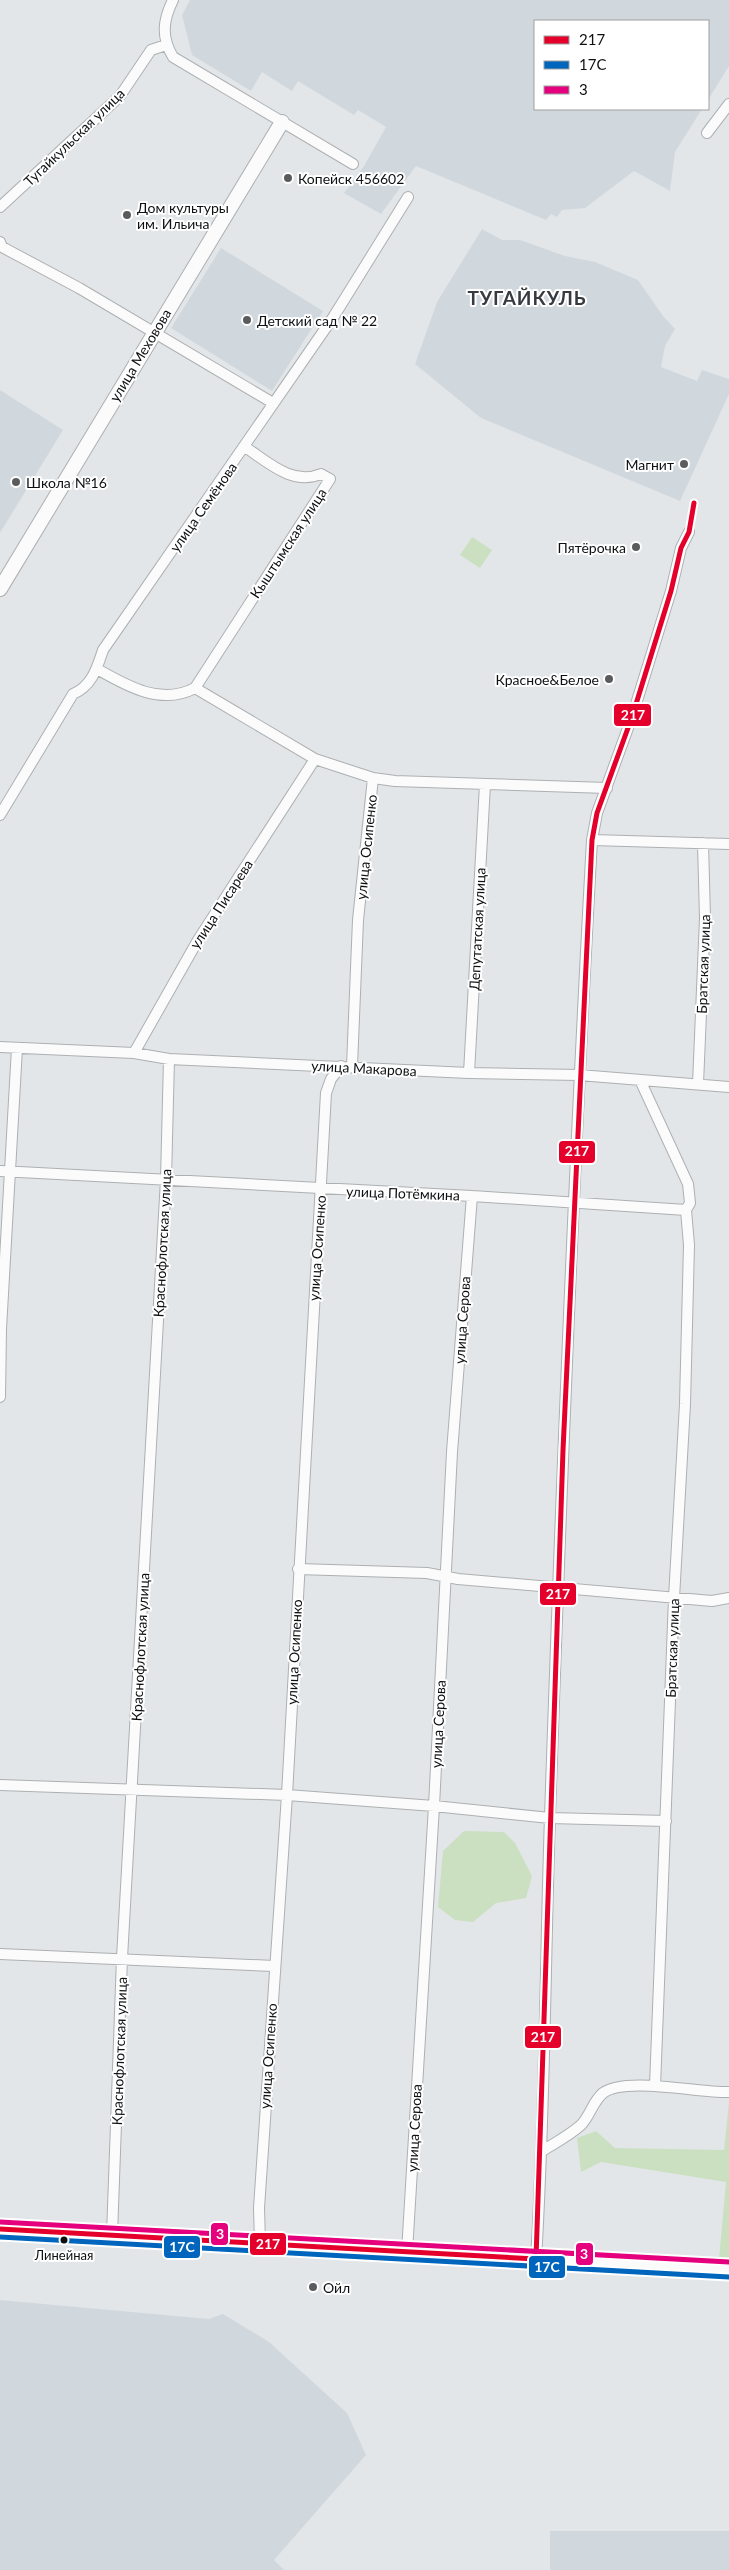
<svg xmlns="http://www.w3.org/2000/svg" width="729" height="2570" font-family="Lato,sans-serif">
	<rect width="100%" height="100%" fill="#e3e6e9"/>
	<path fill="#d0d8de" d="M190,0h539v66l-21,34v-79h-173v88h167l-27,43 -5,39 -36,-20 -49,37 -23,2 -5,7 -6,-3 -5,6 -130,-54 -35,48 -37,-21 20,-27 22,-39 -28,-17 -4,5 -56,-34 -6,10 -30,-19 -11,19 -59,-36 -10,-40z
		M482,229l20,11h18l45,16 30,6 43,18 25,36 12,13 -10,17 -4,21 36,14 5,-11 27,9v15l-49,107 -199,-83 -66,-54 22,-62z
		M221,248l102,63 -51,80 -101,-63z
		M0,390l63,40 -63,103z
		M0,2300l209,19 14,-5 46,28 78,71 19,42 -92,105 10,10h-284z
		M550,2531h179v39h-179z"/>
	<path fill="#cae0c1" d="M472,537l20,13 -12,18 -20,-13z
		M464,1831l40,1 11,11 17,33 -6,22 -30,5 -23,19 -18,-2 -17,-13 5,-56z
		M729,2102v156l-10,1 7,-77 -125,-20 -20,10 -4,-34 19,-7 19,17 109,2z"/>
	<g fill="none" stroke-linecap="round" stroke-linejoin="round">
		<g stroke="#adb0b1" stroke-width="12">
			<path id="street" d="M173,0c-10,20 -12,37 0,57l180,107
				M707,133l22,-29
				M0,207l120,-111 31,-46 15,-5
				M0,242l2,5 77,41 194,115
				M97,669c30,17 64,37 98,19
				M195,688l120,71 58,19 22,3 212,7
				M195,688l135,-209 -9,-5c-29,12 -53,-12 -76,-27
				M0,815l73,-121c19,-8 24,-26 30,-44l231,-334 74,-119
				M592,840l137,4
				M0,1047l134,6 35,6 300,14 110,2 150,12
				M134,1053l64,-113 117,-181
				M352,1066l6,-146 15,-142
				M469,1073l16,-289
				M640,1080l48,104 2,19 -4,7
				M698,1084l7,-166 -2,-75
				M0,1171l472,25 214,14
				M0,1397l1,-68 16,-281
				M298,1569l129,4 31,6 254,22 17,-3
				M0,1785l287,10 147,11 116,12 116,3
				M0,1954l274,12
				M655,2086l19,-488 11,-194 4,-159 -3,-35
				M542,2151c13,-8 28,-16 39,-26 9,-9 12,-24 22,-32 22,-17 96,0 126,-1
				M112,2235l10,-277 44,-779 3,-120
				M260,2242l-1,-34 28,-413 39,-702 5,-14 10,-13
				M407,2252l27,-446 18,-354 20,-256
				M536,2259c9,-147 9,-295 14,-442 11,-326 24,-652 42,-977l5,-27 35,-96 39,-126 10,-43 8,-16"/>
		</g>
		<g stroke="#adb0b1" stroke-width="16">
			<path id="secondary" d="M0,589l282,-467"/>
		</g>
		<g stroke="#adb0b1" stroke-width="19">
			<path id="primary" d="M0,2229l729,41"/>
		</g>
		<use href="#street" stroke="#fbfbfc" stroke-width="10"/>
		<use href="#secondary" stroke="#fbfbfc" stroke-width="14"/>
		<use href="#primary" stroke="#fbfbfc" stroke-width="16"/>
		<g stroke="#fff" stroke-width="9">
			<path id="bus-1" d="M0,2229l536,30
				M536,2259l27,-809 29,-610 5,-27 35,-96 39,-126 10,-43 8,-16 5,-29"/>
		</g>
		<g stroke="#fff" stroke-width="9">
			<path id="bus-2" d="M0,2237l729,40"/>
		</g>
		<g stroke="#fff" stroke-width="9">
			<path id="bus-3" d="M0,2222l729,40"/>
		</g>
		<use href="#bus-1" stroke="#e4002b" stroke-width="5"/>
		<use href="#bus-2" stroke="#0065bd" stroke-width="5"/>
		<use href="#bus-3" stroke="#e5007d" stroke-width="5"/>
	</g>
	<g fill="#595b5d" stroke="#fff" stroke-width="2">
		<circle cx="288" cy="178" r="5"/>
		<circle cx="127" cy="215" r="5"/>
		<circle cx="247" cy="320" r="5"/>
		<circle cx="684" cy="464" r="5"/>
		<circle cx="16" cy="482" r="5"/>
		<circle cx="636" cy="547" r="5"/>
		<circle cx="609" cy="679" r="5"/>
		<circle cx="313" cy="2287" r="5"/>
	</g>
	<circle fill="#0e1012" stroke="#fff" stroke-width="2" cx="64" cy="2240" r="4.5"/>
	<g text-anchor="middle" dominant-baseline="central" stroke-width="4" stroke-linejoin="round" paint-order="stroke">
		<g font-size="13" fill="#0e1012" stroke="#fff">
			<text x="64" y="2255">Линейная</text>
		</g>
		<g font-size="14" fill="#0e1012" stroke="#fff">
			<text transform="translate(74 137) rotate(-44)">Тугайкульская улица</text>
			<text transform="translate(140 355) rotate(-59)">улица Меховова</text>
			<text transform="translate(203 507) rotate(-55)">улица Семёнова</text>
			<text transform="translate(288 543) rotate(-57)">Кыштымская улица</text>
			<text transform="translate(366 847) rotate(-84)">улица Осипенко</text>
			<text transform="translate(221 904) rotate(-57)">улица Писарева</text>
			<text transform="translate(477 929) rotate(-87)">Депутатская улица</text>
			<text transform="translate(703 964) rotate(-88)">Братская улица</text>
			<text transform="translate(364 1068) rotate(3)">улица Макарова</text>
			<text transform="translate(403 1193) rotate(2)">улица Потёмкина</text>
			<text transform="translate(162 1243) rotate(-87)">Краснофлотская улица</text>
			<text transform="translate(317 1248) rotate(-86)">улица Осипенко</text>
			<text transform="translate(462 1320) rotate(-86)">улица Серова</text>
			<text transform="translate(140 1647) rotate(-87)">Краснофлотская улица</text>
			<text transform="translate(672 1648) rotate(-88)">Братская улица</text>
			<text transform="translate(294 1652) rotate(-87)">улица Осипенко</text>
			<text transform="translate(438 1724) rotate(-87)">улица Серова</text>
			<text transform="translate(119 2051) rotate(-88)">Краснофлотская улица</text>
			<text transform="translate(268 2056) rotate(-86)">улица Осипенко</text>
			<text transform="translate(414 2128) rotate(-87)">улица Серова</text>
		</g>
		<g font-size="14" fill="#0e1012" stroke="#fff" text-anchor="start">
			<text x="298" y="178">Копейск 456602</text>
			<text x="137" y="207">Дом культуры<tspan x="137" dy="16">им. Ильича</tspan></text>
			<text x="257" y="320">Детский сад № 22</text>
			<text x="674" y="464" text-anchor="end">Магнит</text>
			<text x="26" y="482">Школа №16</text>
			<text x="626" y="547" text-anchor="end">Пятёрочка</text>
			<text x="599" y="679" text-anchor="end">Красное&amp;Белое</text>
			<text x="323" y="2287">Ойл</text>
		</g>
		<g font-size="19" font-weight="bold" letter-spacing="1" fill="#373b3f" stroke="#fff">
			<text x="527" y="297">ТУГАЙКУЛЬ</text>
		</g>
	</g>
	<g stroke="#fff" stroke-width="2">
		<rect x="613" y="703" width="39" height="24" rx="5" fill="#e4002b"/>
		<rect x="558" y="1140" width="38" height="24" rx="5" fill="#e4002b"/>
		<rect x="539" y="1582" width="38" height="24" rx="5" fill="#e4002b"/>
		<rect x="524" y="2025" width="38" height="24" rx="5" fill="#e4002b"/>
		<rect x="210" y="2222" width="19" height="24" rx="5" fill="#e5007d"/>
		<rect x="249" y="2232" width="38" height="24" rx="5" fill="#e4002b"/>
		<rect x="163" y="2235" width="38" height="24" rx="5" fill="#0065bd"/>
		<rect x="575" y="2242" width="19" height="24" rx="5" fill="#e5007d"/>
		<rect x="528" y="2255" width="38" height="24" rx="5" fill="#0065bd"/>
	</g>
	<g font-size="14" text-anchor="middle" font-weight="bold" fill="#fff">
		<text x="633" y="720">217</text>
		<text x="577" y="1156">217</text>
		<text x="558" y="1599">217</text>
		<text x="543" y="2042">217</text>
		<text x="220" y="2239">3</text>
		<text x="268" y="2249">217</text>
		<text x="182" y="2252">17С</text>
		<text x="584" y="2259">3</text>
		<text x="547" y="2272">17С</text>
	</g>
	<rect x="534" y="20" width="175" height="90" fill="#ffffff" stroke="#9f9fa0"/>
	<rect x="544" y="36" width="25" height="8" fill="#e4002b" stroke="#9f9fa0"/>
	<text x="579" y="45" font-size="15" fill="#0e1012">217</text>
	<rect x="544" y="61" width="25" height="8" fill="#0065bd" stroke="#9f9fa0"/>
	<text x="579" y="70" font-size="15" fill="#0e1012">17С</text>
	<rect x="544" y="86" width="25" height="8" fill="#e5007d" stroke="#9f9fa0"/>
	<text x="579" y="95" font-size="15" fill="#0e1012">3</text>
</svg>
